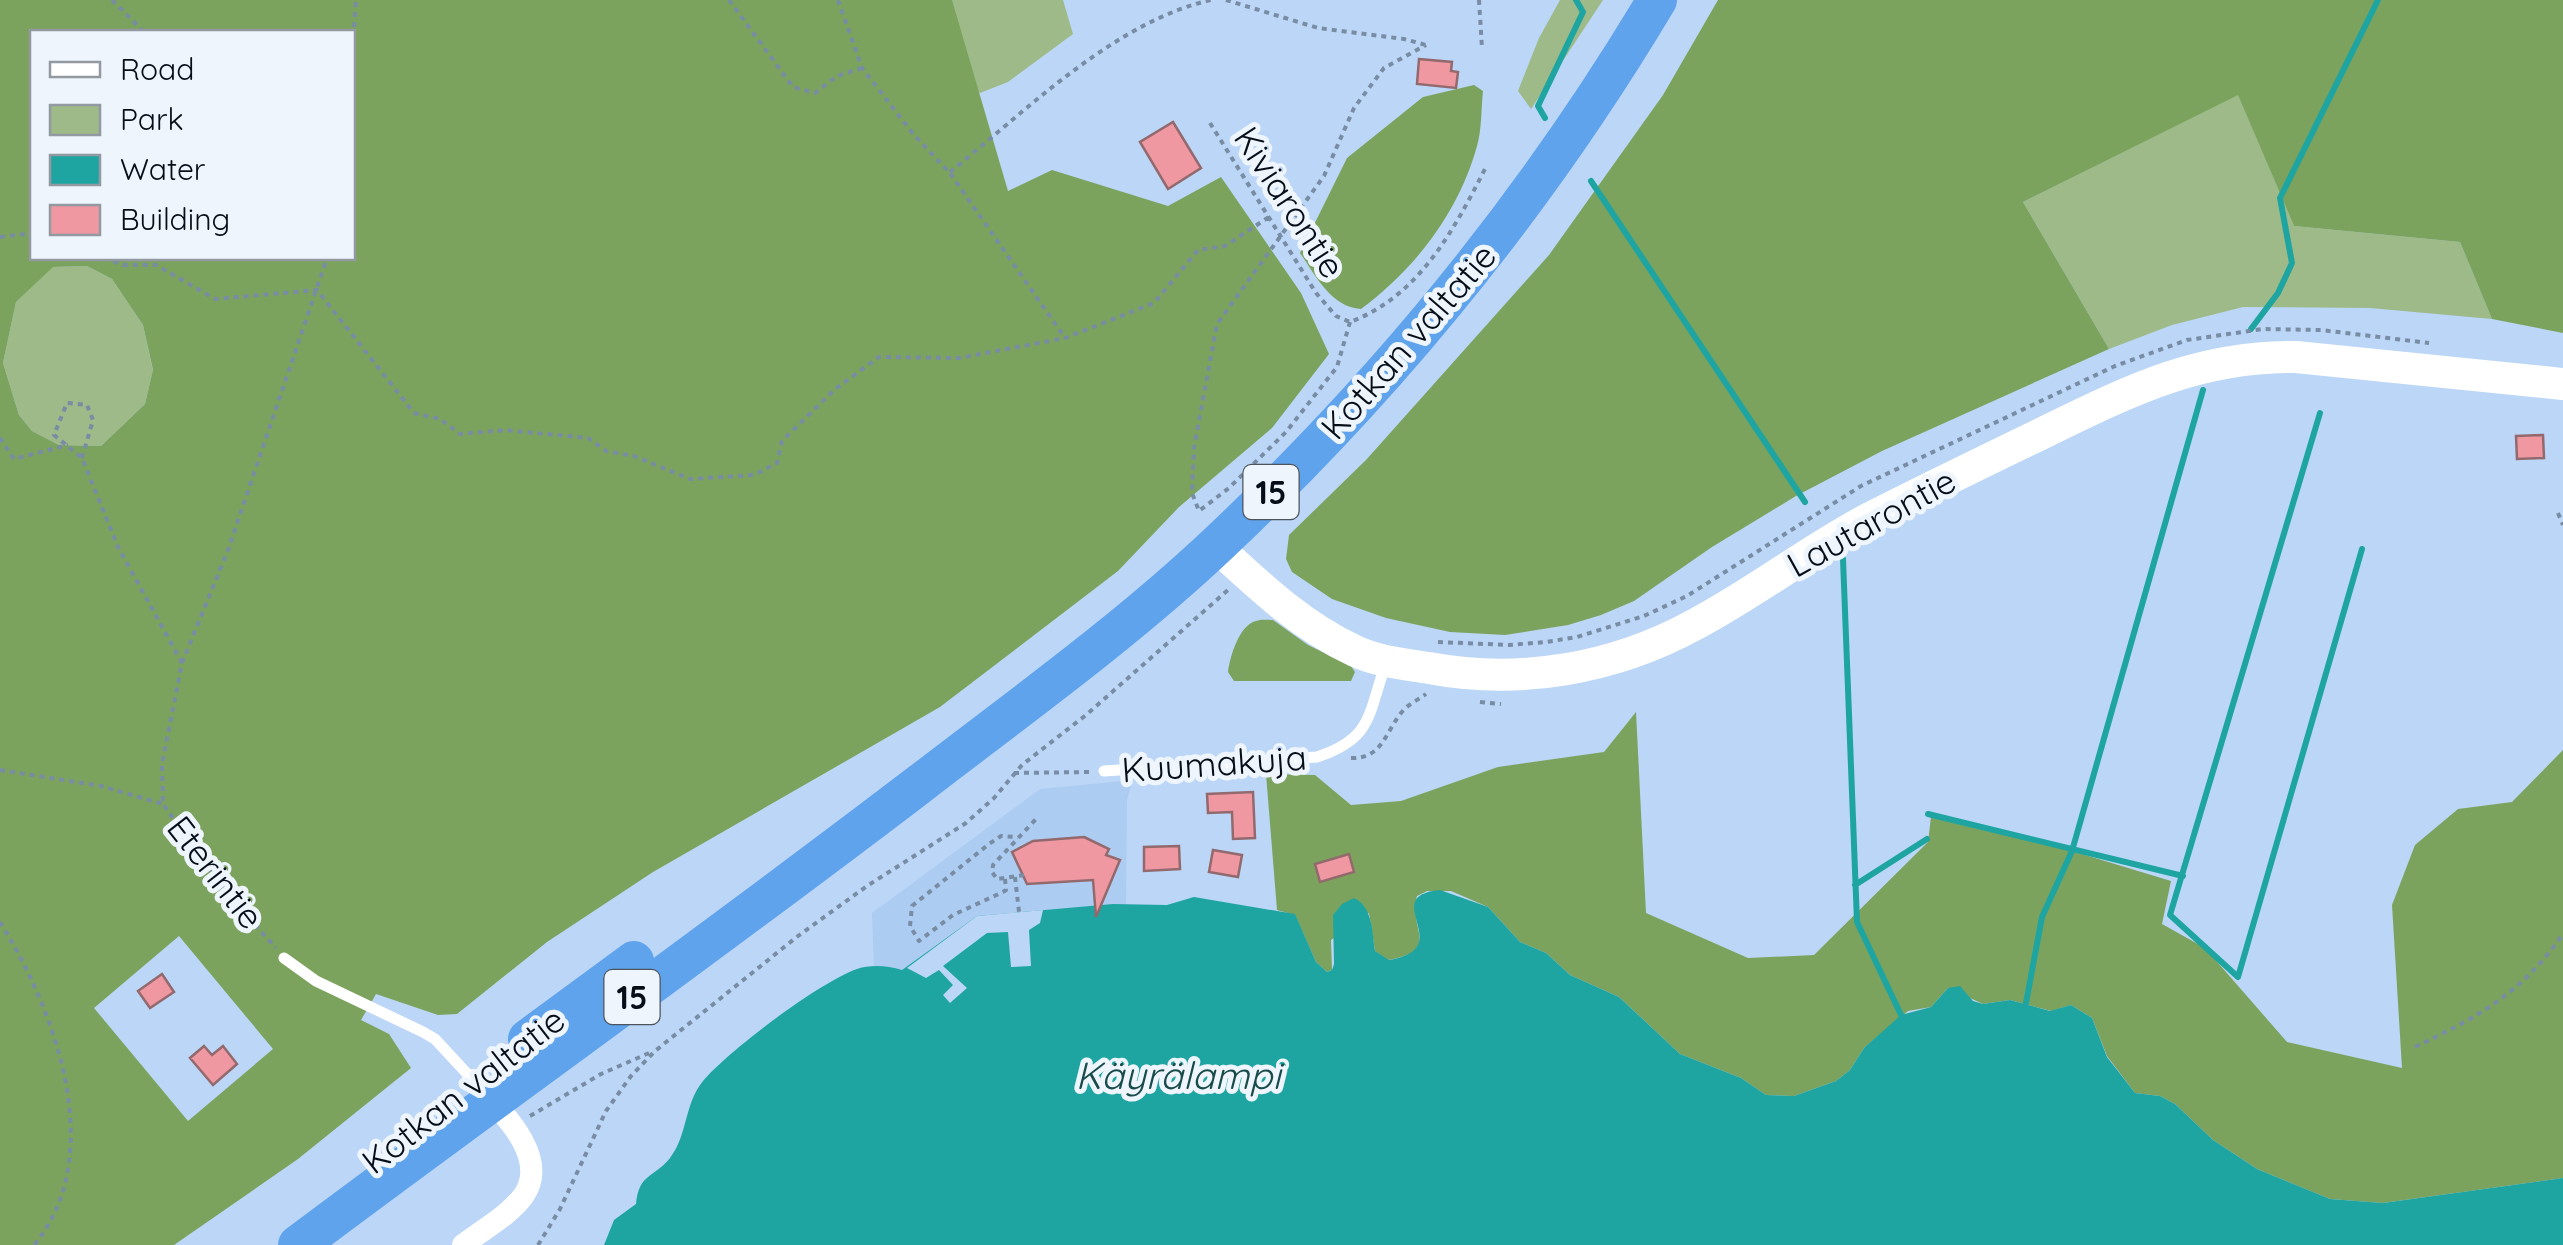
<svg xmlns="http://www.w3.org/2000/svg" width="2563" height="1245" font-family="Quicksand,sans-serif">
	<rect width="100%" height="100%" fill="#bbd6f6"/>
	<path fill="#adccf2" d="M1133,780l-6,20 -1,105 -149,11 -70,52 -5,3 -28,-5 -2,-53 168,-124z"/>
	<path fill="#9eba89" d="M871,0h192l10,34 -65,48 -28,11z
		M1560,0h43l-72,109 -13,-18 21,-53z
		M2238,94l56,132 166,16 32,77 -122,-11 -127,-1 -71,18 -63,24 -86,-147z
		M87,266l25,13 31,46 10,46 -8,33 -44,42 -42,-1 -27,-14 -13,-16 -16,-52 13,-61 36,-35z"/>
	<path fill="#7ca35d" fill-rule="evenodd" d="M0,0h952l56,191 44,-21 116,36 53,-29 80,116 28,61 -57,74 -93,79 -61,64 -178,136 -287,165 -106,70 -90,72 -19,1 -62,-21 -15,26 28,14 22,34 -113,91 -124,86h-174zM32,32h320v226h-320zM87,266l25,13 31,46 10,45 -8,34 -44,42 -42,-1 -27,-14 -13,-16 -16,-52 13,-61 37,-35zM179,936l94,113 -85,72 -94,-113z
		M1718,0h845v333l-71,-14 -32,-77 -166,-16 -56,-131 -215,107 86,147 -227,102 -86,45 -84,51 -78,54 -33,14 -33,10 -63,10 -55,-3 -64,-14 -54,-19 -40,-27 -6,-13 3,-24 77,-75 183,-205 114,-160z
		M1474,85l9,6c-2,18 -1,38 -6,55 -18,66 -62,123 -116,163 -30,-2 -45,-33 -61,-56l47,-95 76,-61z
		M1273,620l35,25 43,21 4,6 -4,9h-117l-6,-9c2,-15 11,-47 28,-51 5,-2 11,-1 17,-1z
		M1636,712l10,201 102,45 66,-3 114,-113 3,-25 141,34 99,30 -9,43 43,24 82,94 115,26 -10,-163 23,-60 43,-36 54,-7 51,-52v428l-180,25 -53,-4 -73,-30 -44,-29 -38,-36 -15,-8 -25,-3 -28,-37 -15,-38 -21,-13 -20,6 -41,-11 -27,4 -35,-16 -17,19 -23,4 -44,37 -14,22 -14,11 -42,15 -28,-1 -25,-17 -61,-24 -61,-57 -49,-22 -24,-22 -26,-11 -32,-35 -37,-16h-24l-10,5c-10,31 26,55 -29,64l-13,-9 -6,-38 -38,27 1,30 -5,2 -11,-10 -21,-47 -18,-5 -11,-136 49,1 36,30 50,-4 97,-34 106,-15z"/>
	<path fill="#1ea5a2" d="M1440,890l48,17 32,35 26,11 24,22 49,22 61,57 61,24 25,17 28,1 42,-15 14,-11 14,-22 37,-33 30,-8 17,-19 12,-2 13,15 10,3 27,-4 40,11 21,-6 21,13 15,39 28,36 25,3 15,8 38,36 44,29 73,30 53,4 180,-25v67h-1959l10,-25 22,-16c3,-31 18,-26 34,-46 18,-23 14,-54 33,-77 26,-31 117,-99 154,-112 15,-5 31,-3 45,1l75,-54 136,-12 54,1 27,-8 101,17 21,48 11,10 5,-2 2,-6 -1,-49 9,-11 12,-6c19,9 18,34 21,53l14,9c71,-12 -13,-64 51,-70z"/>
	<path fill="#bbd6f6" d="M1043,910l-3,13 -11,7 2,36 -20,1 -3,-35 -21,1 -44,33 24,22 -17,15 -7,-8 10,-10 -14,-15 -13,8 -19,-10 70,-52z"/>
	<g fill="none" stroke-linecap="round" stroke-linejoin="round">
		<path stroke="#1ea5a2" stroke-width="6" d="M1545,118l-7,-12 45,-94 -7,-12
			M1591,181l214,321
			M2251,329l27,-36 14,-30 -12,-65 98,-198
			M2320,413l-150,502 68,62 124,-428
			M1843,559l14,363 44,93
			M1928,814l255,62
			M1855,885l72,-46
			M2026,1003l16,-86 30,-66 131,-461"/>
	</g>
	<path fill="#f098a2" stroke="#92696d" stroke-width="2.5" d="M1419,59l33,3 -1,9 7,1 -2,16 -39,-4z
		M1173,122l28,46 -33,21 -28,-47z
		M2543,435l1,23 -27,1 -1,-23z
		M1253,792l2,46 -22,1 -1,-27 -24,1 -1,-19z
		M1084,837l25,12 -3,6 14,5 -24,57 -3,-37 -66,4 -15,-32 21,-11z
		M1179,846l1,23 -36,2v-24z
		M1213,850l29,5 -4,22 -29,-5z
		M1349,854l5,18 -34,10 -5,-18z
		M162,974l12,18 -24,16 -12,-17z
		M204,1046l8,9 11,-9 14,18 -24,21 -23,-27z"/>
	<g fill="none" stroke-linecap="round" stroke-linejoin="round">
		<path stroke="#788ca4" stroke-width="4" stroke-dasharray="5 5" stroke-linecap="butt" d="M112,0l32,32
			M729,0l64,87 22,6 22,-17 25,-8
			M838,0l24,68 52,67 36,38 115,165
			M1226,0l92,28 86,11 22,6
			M1479,0l3,48
			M352,57l4,-57
			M1210,123l106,170 20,23 14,6c70,-26 105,-94 137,-157
			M950,172c76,-61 164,-150 261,-172
			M0,237l32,-4
			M104,258l19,7h33l59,34 102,-9 97,123 26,6 20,15 45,-4 83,8 18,13 28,5 56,23 64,-4 23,-12 5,-22 52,-51 45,-33 80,1 106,-20 89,-35 44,-53 27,-4 44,-29
			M1350,322l-13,45 -51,65 -57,56 -30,23 -7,-18 2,-45 23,-124 107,-148 30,-68 30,-40 42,-23
			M0,438l14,21 54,-14
			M82,458l11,-38 -6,-15 -20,-2 -13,32 28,23 36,89 64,116 -20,101 1,40 65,91 48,53
			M2558,513l5,12
			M1438,642l71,3 37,-3 31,-5 67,-21 43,-20 174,-110 254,-120 72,-26 76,-11 58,1 108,13
			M182,663l46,-113 99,-292
			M1480,702l21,2
			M1351,758c31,1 34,-25 50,-45 7,-9 17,-13 25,-19
			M0,770l101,16 62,18
			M1014,773l75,-1
			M1024,875l-27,4 -5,-7 1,-7 44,-47
			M1015,877l4,35
			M1005,879l1,11 -3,2 -50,23 -34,26 -9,-15 2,-20 77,-62 12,-8 17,1
			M0,922c55,88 109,233 34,323
			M2415,1047c63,-30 107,-54 148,-113
			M530,1116l71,-42 48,-21
			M538,1245l22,-36 46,-98 25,-35 24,-25 143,-115 69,-50 99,-63 28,-25 28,-33 64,-50 142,-125"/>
		<path stroke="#fff" stroke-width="11" d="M1104,771l213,-14c55,-18 51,-42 68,-91
			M284,958l32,23 107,51 12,7 38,41"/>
		<path stroke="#fff" stroke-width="22" d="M463,1245c19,-15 47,-30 61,-50 27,-40 -27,-88 -51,-115"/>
		<path stroke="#fff" stroke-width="32" d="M1216,546c43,40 85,80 139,105 24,11 49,13 74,17 90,17 184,1 265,-43 61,-32 115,-75 176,-107 59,-30 119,-59 179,-88 84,-41 151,-74 247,-73l267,27"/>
		<path stroke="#60a3ed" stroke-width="40" d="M528,1039l106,-78
			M298,1245c207,-155 418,-305 623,-462 100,-77 206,-153 298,-240 171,-161 318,-342 438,-543"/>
	</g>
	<g text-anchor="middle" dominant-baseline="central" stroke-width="10" stroke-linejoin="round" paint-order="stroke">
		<g fill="#eff5fc" stroke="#4c545d" stroke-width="2.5">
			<rect x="1243.5" y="465" width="55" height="54" rx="8"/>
			<rect x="604.5" y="970" width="55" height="54" rx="8"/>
		</g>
		<g font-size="32" font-weight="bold" fill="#060f19">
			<text x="1271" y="492">15</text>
			<text x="632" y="997">15</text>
		</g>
		<g font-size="35" fill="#060f19" stroke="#eff5fc">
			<text transform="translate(1290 202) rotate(57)">Kiviarontie</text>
			<text transform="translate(1408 341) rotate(-49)">Kotkan valtatie</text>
			<text transform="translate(1871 522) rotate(-29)">Lautarontie</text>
			<text transform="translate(1214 763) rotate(-4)">Kuumakuja</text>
			<text transform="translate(216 872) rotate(52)">Eterintie</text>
			<text transform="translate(463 1090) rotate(-38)">Kotkan valtatie</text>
		</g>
		<g font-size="38" font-style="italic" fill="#184c4b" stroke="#eff5fc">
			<text x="1178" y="1075">Käyrälampi</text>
		</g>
	</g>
	<rect x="30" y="30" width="325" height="230" fill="#eff5fc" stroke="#9299a1" stroke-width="2.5"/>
	<rect x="50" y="62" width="50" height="15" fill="#ffffff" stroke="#9299a1" stroke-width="2.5"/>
	<text x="120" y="80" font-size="30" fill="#060f19">Road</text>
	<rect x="50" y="105" width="50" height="30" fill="#9eba89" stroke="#9299a1" stroke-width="2.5"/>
	<text x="120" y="130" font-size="30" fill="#060f19">Park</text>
	<rect x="50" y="155" width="50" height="30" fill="#1ea5a2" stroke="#9299a1" stroke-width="2.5"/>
	<text x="120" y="180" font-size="30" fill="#060f19">Water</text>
	<rect x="50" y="205" width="50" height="30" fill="#f098a2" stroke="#9299a1" stroke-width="2.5"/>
	<text x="120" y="230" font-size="30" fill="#060f19">Building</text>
</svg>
